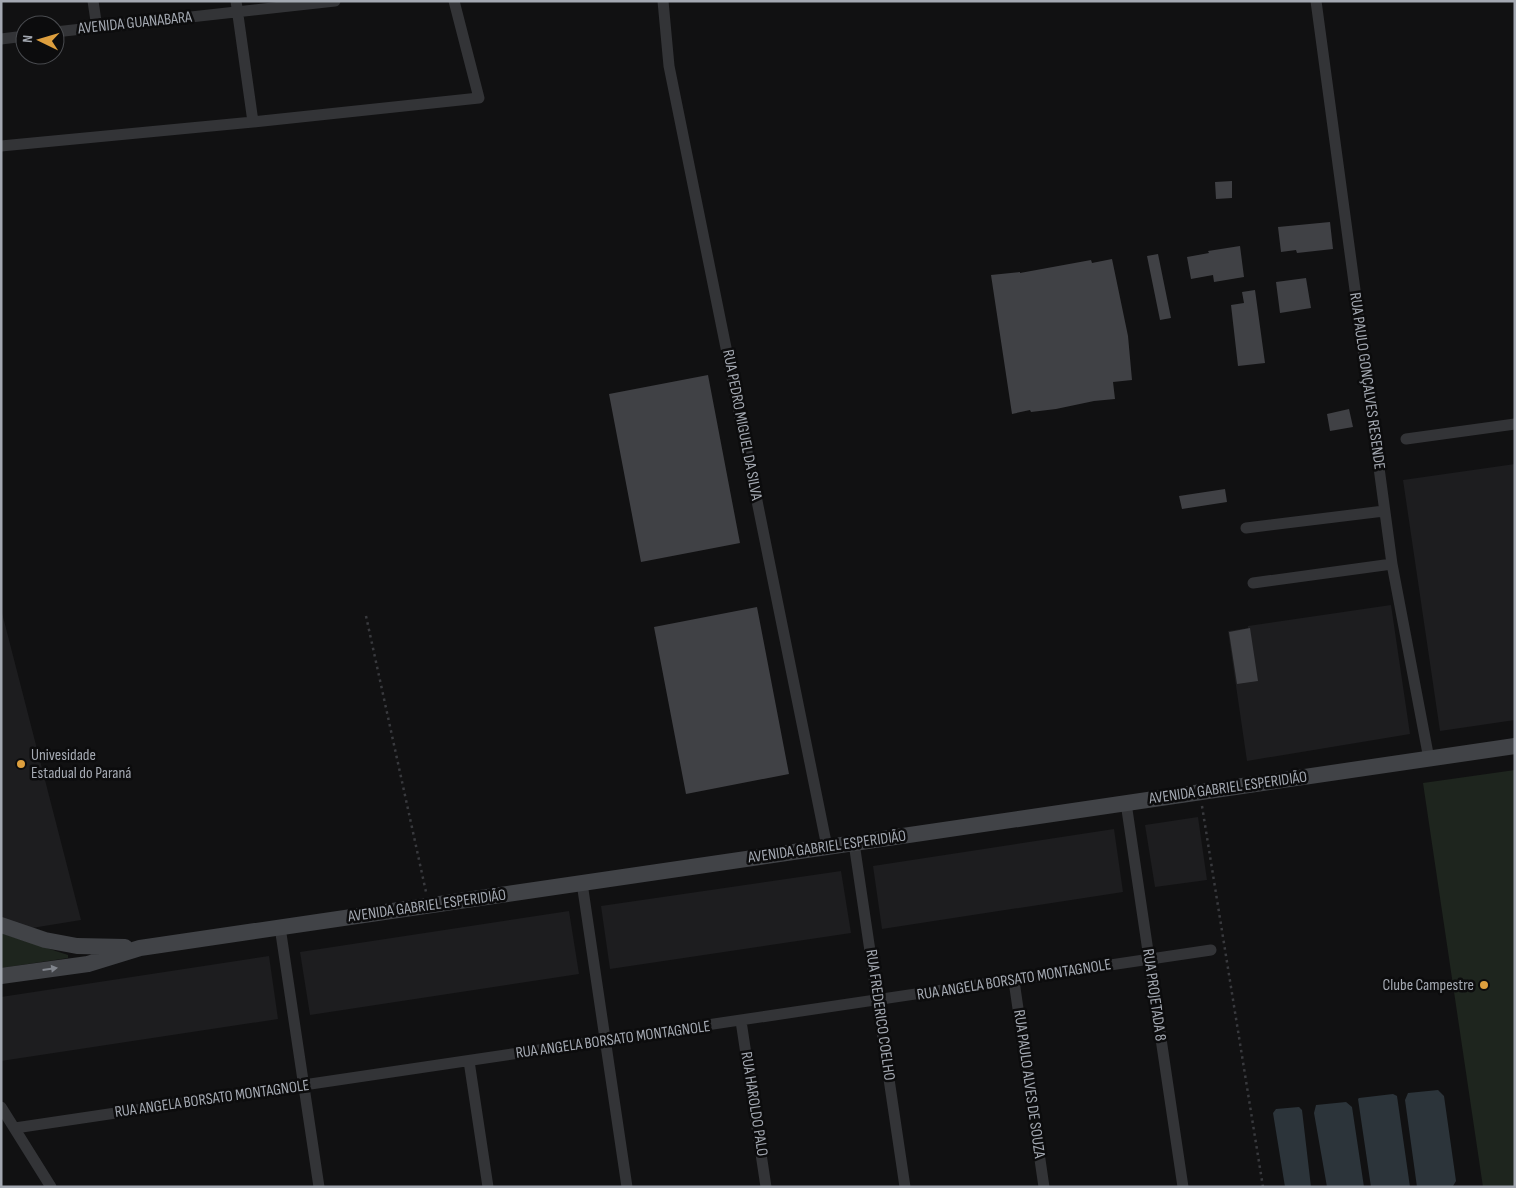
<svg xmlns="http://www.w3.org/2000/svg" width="1516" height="1188" font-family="'Sofia Sans Condensed',sans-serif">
	<rect width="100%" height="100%" fill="#111112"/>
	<path fill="#1d1d1f" d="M1515,464v256l-75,11 -37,-251z
		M1391,605l19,129 -163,27 -19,-130 20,-3v-2z
		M1,609l80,311 -80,13z
		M1198,817l9,63 -52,7 -10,-62z
		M1114,829l9,63 -241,37 -9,-63z
		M841,871l10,62 -241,36 -9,-63z
		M569,911l10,63 -269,41 -10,-63z
		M269,956l9,63 -277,42v-64z"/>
	<path fill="#1e251e" d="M1515,770v417h-32l-60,-404z
		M1,933l67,22v3l-67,10z"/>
	<path fill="#2c343a" d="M1438,1090l6,6 12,85 -3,5 -36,1 -12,-87 3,-7z
		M1393,1094l4,2 13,91h-39l-13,-88 1,-1z
		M1346,1102l6,5 12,80h-37l-13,-74 2,-8z
		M1299,1107l3,3 9,77h-26l-12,-74 3,-4z"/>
	<path fill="#404145" d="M1232,181v17l-16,1 -1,-17z
		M1330,222l3,27 -36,4 -1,-3 -15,2 -3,-25z
		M1240,246l4,31 -30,5 -1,-7 -22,4 -4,-22 22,-4 -1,-2z
		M1158,254l13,64 -11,2 -13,-64z
		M1112,259l16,77 4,44 -19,2 2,17 -21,2 -38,8 -25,3 -1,-2 -18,4 -21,-139 29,-3v1l71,-13 1,3z
		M1306,278l5,30 -31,5 -4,-31z
		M1255,290l10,73 -27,3 -7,-61 13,-2 -2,-11z
		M708,375l32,168 -99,19 -32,-168z
		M1349,409l4,18 -23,4 -3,-17z
		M1225,489l2,13 -45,7 -3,-13z
		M757,607l32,167 -103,20 -32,-167z
		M1250,628l8,53 -21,3 -8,-52z"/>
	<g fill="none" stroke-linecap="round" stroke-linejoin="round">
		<path stroke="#393a3e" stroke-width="2.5" stroke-dasharray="2.5 4" stroke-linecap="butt" d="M366,616l60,276
			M1202,806l61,381"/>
		<path stroke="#333437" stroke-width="11" d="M93,1l4,27
			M236,1l17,121
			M663,1l6,65 158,781
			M1316,1l76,563 37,195
			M55,32l280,-31
			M1,39l24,-3
			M1,146l252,-24 226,-24 -25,-97
			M1406,439l109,-15
			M1246,528l138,-17
			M1253,583l139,-19
			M1126,803l57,384
			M854,843l51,344
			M582,883l45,304
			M280,927l39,260
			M1014,981l30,206
			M741,1021l25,166
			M469,1061l19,126
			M1,1107l50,80
			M15,1128l1196,-178"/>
		<path stroke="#414347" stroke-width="16" d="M1,925l44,15 32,6 48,1
			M1,976l87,-12 52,-16 1375,-202"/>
	</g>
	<defs><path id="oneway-solid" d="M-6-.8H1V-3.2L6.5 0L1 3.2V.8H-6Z" transform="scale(1.25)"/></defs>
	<use fill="#81858d" href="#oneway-solid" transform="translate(50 969) rotate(-8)"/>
	<g fill="#dd9f3e" stroke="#0c0c0d" stroke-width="2">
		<circle cx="21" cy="764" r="5"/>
		<circle cx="1484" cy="985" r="5"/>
	</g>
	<g text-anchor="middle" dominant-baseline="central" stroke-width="5" stroke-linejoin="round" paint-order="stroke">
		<g font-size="16" fill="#a4a9b2" stroke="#0c0c0d">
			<text transform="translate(135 23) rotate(-6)">AVENIDA GUANABARA</text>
			<text transform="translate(1367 381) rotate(82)">RUA PAULO GONÇALVES RESENDE</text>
			<text transform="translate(742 425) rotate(79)">RUA PEDRO MIGUEL DA SILVA</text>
			<text transform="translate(1228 788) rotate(-8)">AVENIDA GABRIEL ESPERIDIÃO</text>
			<text transform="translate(827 847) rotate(-8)">AVENIDA GABRIEL ESPERIDIÃO</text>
			<text transform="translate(427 906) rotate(-8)">AVENIDA GABRIEL ESPERIDIÃO</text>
			<text transform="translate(1014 980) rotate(-9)">RUA ANGELA BORSATO MONTAGNOLE</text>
			<text transform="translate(1154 995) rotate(82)">RUA PROJETADA 8</text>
			<text transform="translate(880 1015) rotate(82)">RUA FREDERICO COELHO</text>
			<text transform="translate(613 1040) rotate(-8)">RUA ANGELA BORSATO MONTAGNOLE</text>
			<text transform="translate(1029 1084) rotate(82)">RUA PAULO ALVES DE SOUZA</text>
			<text transform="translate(212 1099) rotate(-8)">RUA ANGELA BORSATO MONTAGNOLE</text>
			<text transform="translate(754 1104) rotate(81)">RUA HAROLDO PALO</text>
		</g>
		<g font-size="16" fill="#a4a9b2" stroke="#0c0c0d" text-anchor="start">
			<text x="31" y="755">Univesidade<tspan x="31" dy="18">Estadual do Paraná</tspan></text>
			<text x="1474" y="985" text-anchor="end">Clube Campestre</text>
		</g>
	</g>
	<rect width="1516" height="1188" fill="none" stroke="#a4a9b2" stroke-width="5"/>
	<g transform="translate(40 40) rotate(275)"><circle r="24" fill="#0c0c0d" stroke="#494b4f"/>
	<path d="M0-4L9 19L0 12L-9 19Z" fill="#dd9f3e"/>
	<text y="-8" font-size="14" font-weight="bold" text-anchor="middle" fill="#a4a9b2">N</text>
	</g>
</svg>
